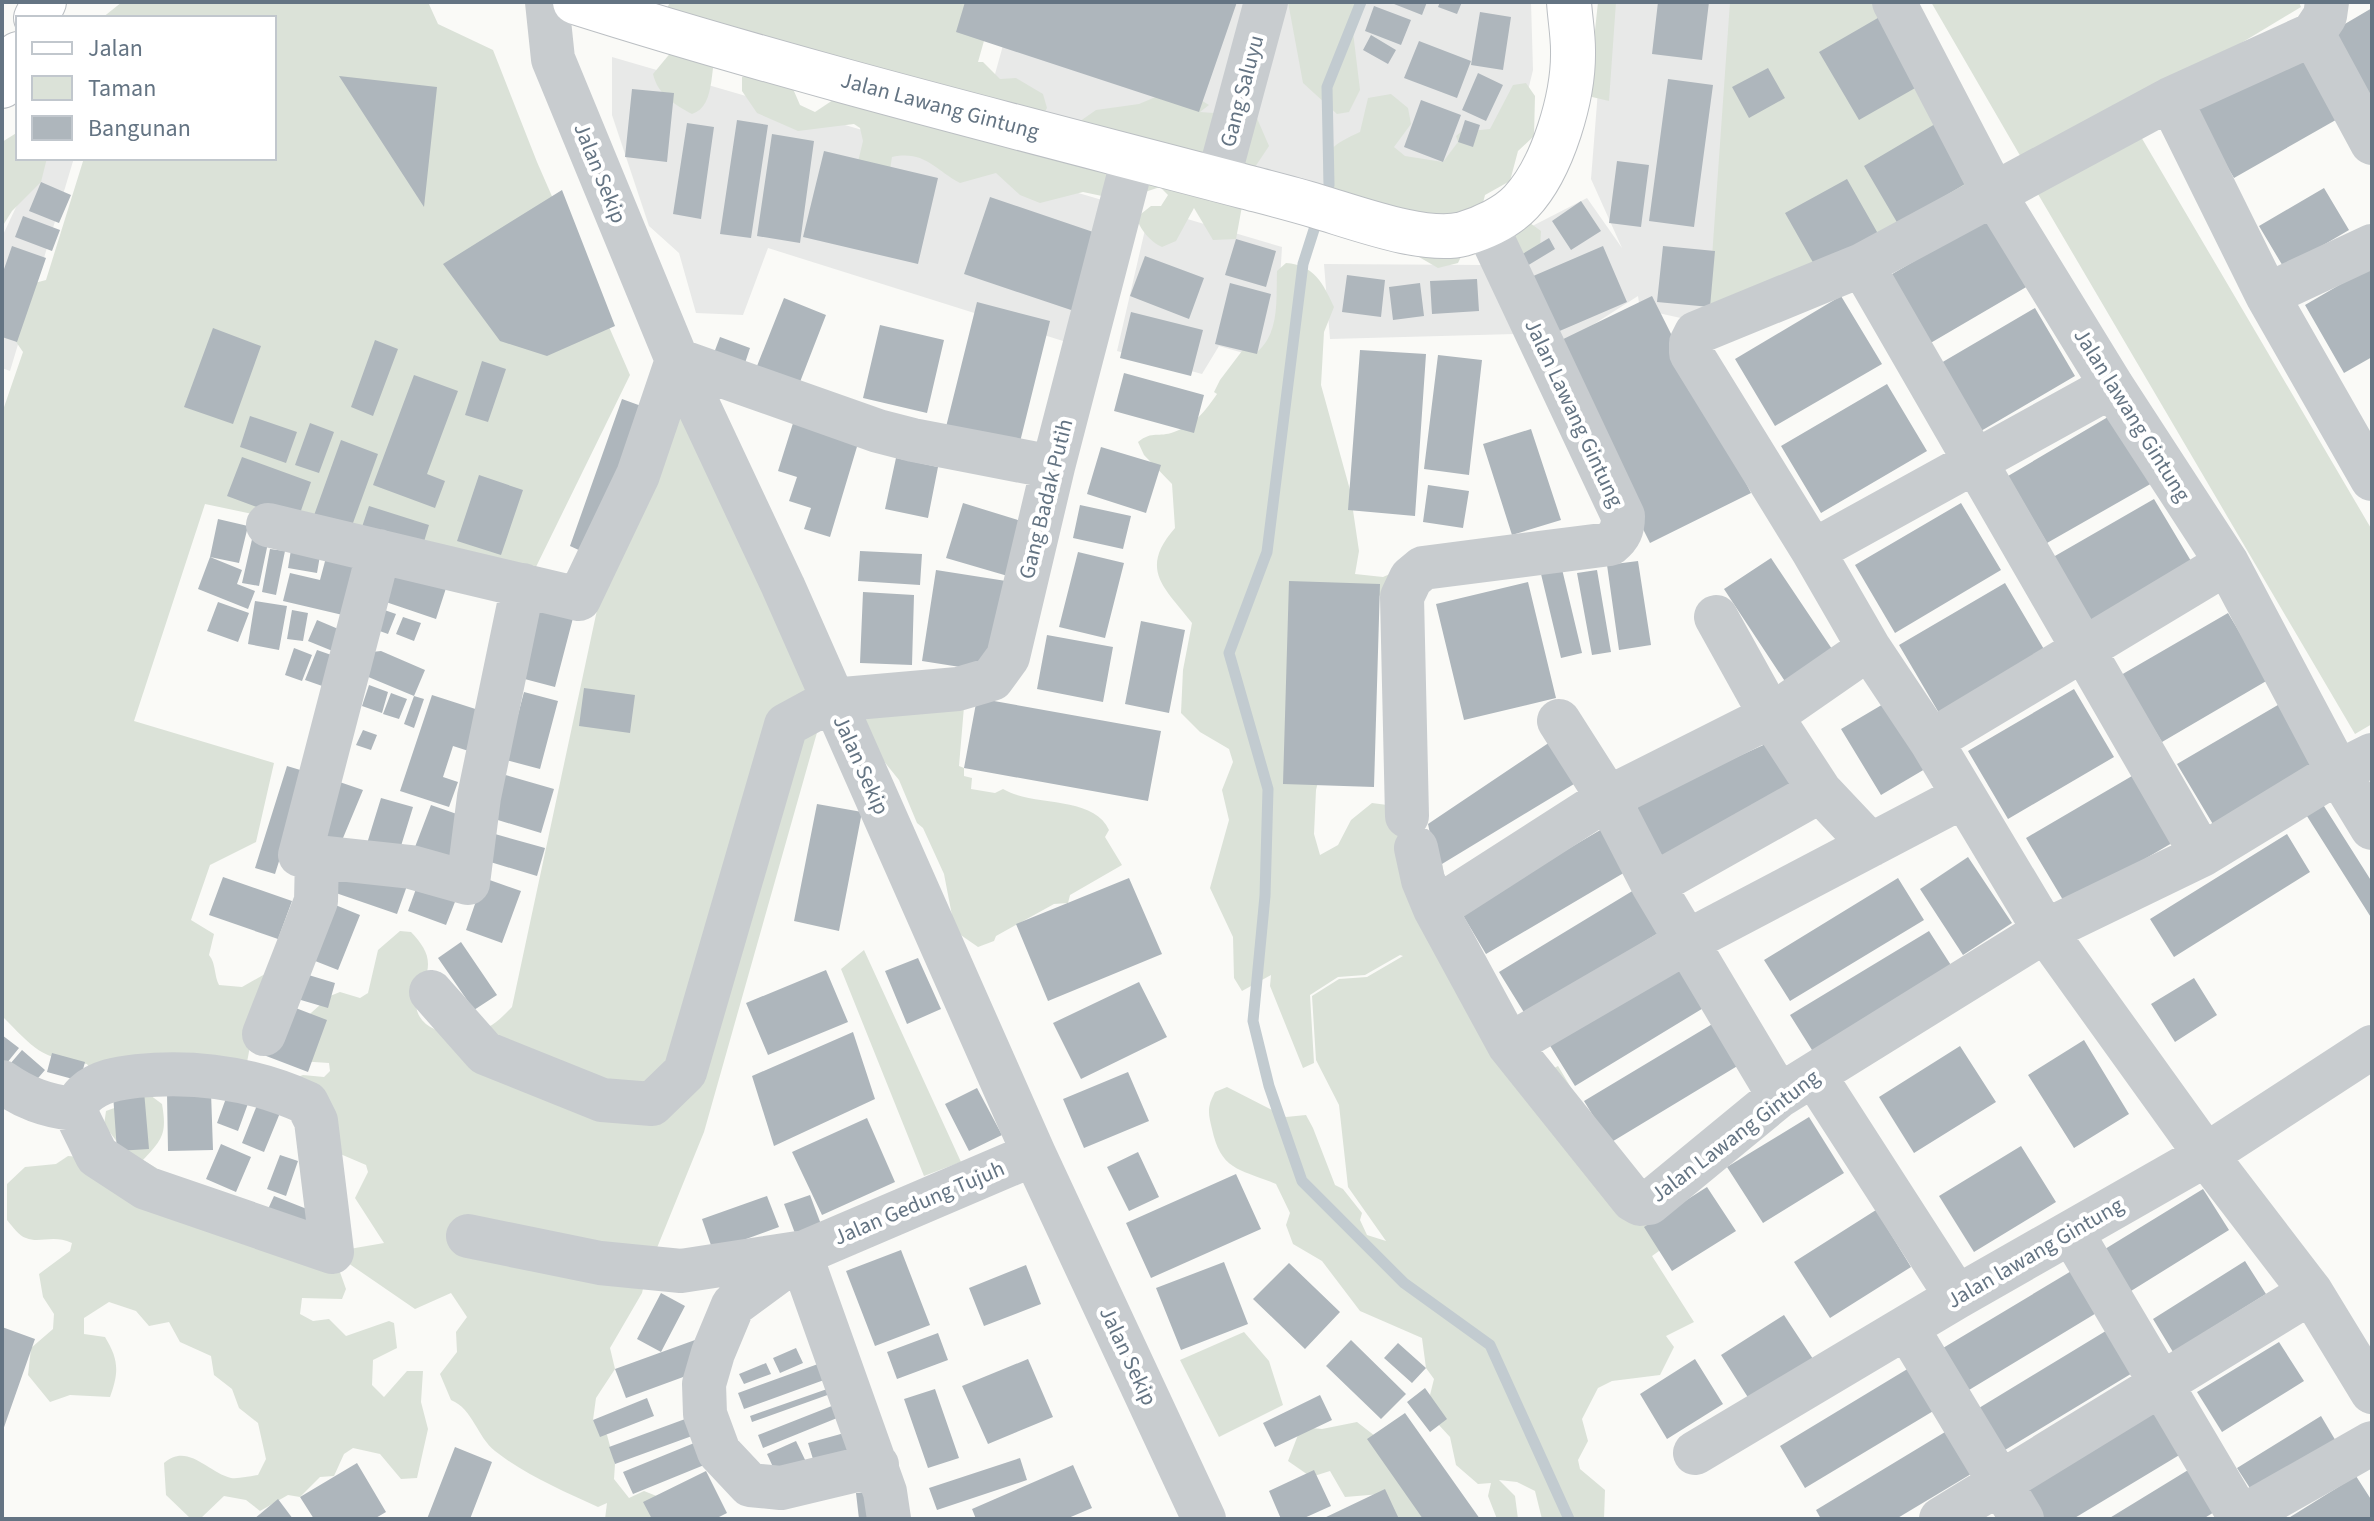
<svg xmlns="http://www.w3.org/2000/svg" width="2374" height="1521" font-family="'Source Sans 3',sans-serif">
	<rect width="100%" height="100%" fill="#fafaf7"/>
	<path fill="#e8e9e8" d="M1015,2h516l2,68 -25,103 -116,40 -405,-110z
		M1605,2h134l-22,324 -77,-17 -2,-13 -83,53 -58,-105 90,-46 35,50 -31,-69z
		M612,57l497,145 -30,144 -311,-98 -25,67 -47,-2 -17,-60 -30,-27 -37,-111z
		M39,158h35l-64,213 -8,-3v-131z
		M1150,208l132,39 -7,115 -56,-16 -17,28 -85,-23z
		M1324,264l160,1 31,69 -185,5z"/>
	<path fill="#dbe2d8" d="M122,2h306l10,22 55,26 44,112 93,213 -97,198 -328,-69 -71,217 140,42 -18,79 -46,23 -19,55 23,14 -5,21c7,8 5,21 10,30l23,2 30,-17 -21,71 -6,32 -151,3 -7,-12c-47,-5 -53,-16 -85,-48v-603l21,-61 -13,-19 13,-47 23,-6 38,-122h190v-140h-172z
		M670,2h325l-17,60h5l17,17 16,-1 27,16 4,14 -4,7 -22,8 -5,12 4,8 22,5 54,-38 43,-6 40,-17 30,18 -9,7 56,4 13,30 -22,33 -11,60 -23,1 -19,-32 -18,33 -14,6c-10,-4 -24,-19 -25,-30l14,-11h10l7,-11 -8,-8 -39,13 -38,-8 -43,11 -20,-8 -24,-22 -36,10c-26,-14 -36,-33 -68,-26l-4,25 -9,14 -22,-30 6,-25 -3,-13 -6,-4 -56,7 -41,-18 -15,-22v-14l32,-12 13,10 13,30 15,7 27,-18 44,19 9,-7 5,-15 -180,-52c-12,23 -2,67 -28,75 -18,-10 -34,-19 -39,-40l24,-29 -1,-11 -16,-10z
		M1288,2h72l-7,30 7,58 -11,22 -12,2 -34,-31z
		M1598,2h18l-7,99 -21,-5z
		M1730,2h164l106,186 -292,126z
		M1931,2h368l2,5 -272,164z
		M1526,83l9,13 -1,40 -16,15 -8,30 -25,14 -2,8 33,10 25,18 -1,17 -34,16 -36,-26 -12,25 -20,5 -19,-11 -26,-28 -68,-38c-5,-37 2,-44 35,-59l8,-34 23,-4 17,14 3,16 -17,23 11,9 38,6 15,-20 -2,-6 5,-4 29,-3 23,-44z
		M2137,130l235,400v194l-17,10 -320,-545z
		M18,132v26h29l-6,24 -29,29 -10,16v-85z
		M1286,263c28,2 37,20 48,44l-10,25 -3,53 29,105 9,61 -4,23 28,3 80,-35 1,25 -50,30 -50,-2 -48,195 -2,44 6,21 18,-10 13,-25 21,-17 23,3 24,27 19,3 10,67 84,177 26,-14 108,180 -14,10 42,66 -28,14 8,11 -14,28 -48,6 -14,7 -16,31 6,22 -10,19 2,9 25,21 -1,29h-62l-7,-28 -18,-9 -18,-2 16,16 3,23h-21l-9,-23 3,-13 -13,1 -22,-19 -6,-28 -24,-26 8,-32 -8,-11 -4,-30 -62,-27 -38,-50 -29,-17 -7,-19 4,-12 -14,-29c-36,-15 -55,-13 -64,-55 -4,-16 -5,-22 3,-37l12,-5 59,30 20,-2 7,13 22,57 8,4 19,24 -2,7 7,15 19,6 -38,-54 -9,-82 -23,-45 -4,-64 27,-17 28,-2 36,-21 -3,-1 -35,20 -27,2 -28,18 4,68 -11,5 -33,-82 1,-11 -29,16 -8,-13 -1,-41 -23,-49 19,-68 -7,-30 11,-28 -4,-13 -29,-17 -19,-19 2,-43 9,-47c-27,-35 -54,-53 -17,-95l-3,-44 -28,-29 -6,-13c15,-12 20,-4 36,-10 21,-7 31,-21 43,-38l-3,-2 6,-12 25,-33 12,5c23,-19 19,-53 20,-81z
		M678,395l105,191 35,143 -114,403 -58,143 -4,18 -32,55 5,21 -19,29 -3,22 14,15 8,29 -1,15 15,19 15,-7 20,8 2,20h-61l2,-16 -9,4c-35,-16 -73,-32 -103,-56 -18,-14 -22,-42 -44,-51l-11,-26 17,-22 -1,-20 11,-15 -16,-24 -36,16 -83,-57 52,-9 -29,-45 13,-26 -2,-7 -49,-21 -22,-66 8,-3 21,2 6,-6 -1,-8 -30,-2 3,-40 28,-25 10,-4 20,6 8,-5 10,-43 22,-19 11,1c15,16 22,28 13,49 -2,5 -7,13 -8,18 -3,37 48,41 72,28 9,-4 17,-13 24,-20l91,-425z
		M965,695l-6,71 5,2v8l8,2 -1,11 24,4 8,-4c30,18 91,6 106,41l-4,7 17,28 -52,30 -2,8 -14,1 -58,32 -2,5 -16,6 -23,-16 -11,-57 -21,-46 -6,-5 -18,-43 -33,-41 -3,-43z
		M864,950l97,212 -37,14 -83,-207z
		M150,1095l12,9c5,29 1,35 -19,56l20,12 173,89 10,28 -4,10 -40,-1 -2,16 13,7 16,-2 17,17 43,-15 5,2 3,25 -24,12 -1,25 12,12 23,-26h16l-2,31 7,27 -11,49 -16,1 -21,-25 -27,-6 -9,6 -10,22 -14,1 -20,20 -12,-2 -28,16 -14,-11 -22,-4 -24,23h-9l-25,-24 -2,-32c23,-21 44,9 67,15 8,1 19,-2 27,-3l8,-16 -8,-36 -19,-15 -7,-19 -18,-14 -3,-19 -31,-14 -11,-20 -20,4 -13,-15 -27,-9 -25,16v16l21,3c14,23 14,35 5,60l-40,-2 -20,7 -22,-27 3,-27 22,-19 1,-15 -11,-17 -4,-23 31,-23 2,-8c-20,-9 -32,1 -46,-5 -7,-2 -14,-12 -19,-18v-36l18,-17 31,-3 12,-8 25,2 29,-10 -18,-23 2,-14z
		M1244,1332l25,29 14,44 -64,32 -39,-77z
		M1357,1422l27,21 49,76h-42l-10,-25 -36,3 -15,-26 -19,6 -23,-16 13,-34 21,2z"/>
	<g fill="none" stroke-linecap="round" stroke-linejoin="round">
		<path stroke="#c2cbd0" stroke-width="11" d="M1324,200l5,-15 -2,-98 34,-85
			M1318,217l-15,47 -36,288 -38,101 39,136 -3,107 -12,125 16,65 33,95 102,102 86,62 79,174"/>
	</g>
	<path fill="#aeb6bc" d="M965,2h272l-38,110 -243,-80z
		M1389,2h38l-5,13z
		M1440,2h22l-5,12 -19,-7z
		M1658,2h51l-7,58 -50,-6z
		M1374,6l37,14 -10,25 -36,-14z
		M2372,8v90l-51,-60z
		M1480,12l31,5 -8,53 -32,-5z
		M1883,15l41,68 -65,37 -40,-68z
		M1371,35l25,15 -8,14 -25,-14z
		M1419,41l52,20 -14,37 -53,-20z
		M2300,49l41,68 -107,61 -40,-67z
		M1768,68l17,30 -36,20 -17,-31z
		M1478,73l25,12 -17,36 -24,-11z
		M339,76l98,11 -13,120z
		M1668,79l45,6 -19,142 -45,-6z
		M632,89l42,4 -7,69 -42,-5z
		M1421,100l40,15 -18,47 -39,-15z
		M737,120l31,5 -17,113 -31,-4z
		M1465,120l15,5 -7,22 -15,-5z
		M687,123l27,4 -13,92 -28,-5z
		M1935,124l35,57 -72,43 -34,-58z
		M772,134l42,7 -14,102 -43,-7z
		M824,151l114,27 -20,86 -115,-27z
		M1617,161l32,4 -8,62 -32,-4z
		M1847,179l34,60 -62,34 -34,-60z
		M41,182l30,13 -12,28 -30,-12z
		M2324,188l25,42 -65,38 -25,-42z
		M562,190l53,136 -68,30 -47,-15 -57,-77z
		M990,197l112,38 -25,77 -113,-38z
		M1581,201l20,30 -30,19 -19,-29z
		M23,216l37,14 -8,21 -37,-14z
		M1988,218l40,68 -106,62 -40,-68z
		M1549,238l6,11 -43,26 -6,-11z
		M1236,239l40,12 -10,36 -41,-12z
		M12,246l34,12 -29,84 -15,-5v-62z
		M1603,246l24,56 -86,37 -24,-56z
		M1663,246l52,5 -5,56 -53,-5z
		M1145,256l59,22 -15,41 -59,-23z
		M2372,266v91l-28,16 -39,-68z
		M1347,275l38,5 -4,37 -39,-5z
		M1477,279l2,32 -47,3 -2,-33z
		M1230,283l41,11 -14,60 -42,-10z
		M1420,283l4,33 -31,4 -4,-33z
		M1652,296l99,197 -101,50 -99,-198z
		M1841,296l41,68 -107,62 -40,-67z
		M784,298l42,17 -26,67 -43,-16z
		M977,302l73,19 -32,129 -73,-19z
		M2035,308l40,68 -106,62 -40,-68z
		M1131,312l72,18 -12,46 -71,-18z
		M880,325l64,15 -17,73 -64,-15z
		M213,328l48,18 -28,78 -49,-17z
		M720,337l30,11 -5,15 -31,-10z
		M375,340l23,9 -25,67 -22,-9z
		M1360,350l66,4 -11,162 -67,-6z
		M1438,355l44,5 -13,115 -45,-6z
		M482,361l24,8 -18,53 -23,-7z
		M1124,373l80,22 -10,38 -80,-22z
		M414,375l44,16 -31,83 18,7 -10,27 -62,-23z
		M1887,384l40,67 -106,62 -40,-67z
		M622,399l33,12 -59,147 -26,-12z
		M2113,414l41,68 -107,61 -39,-67z
		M250,416l47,16 -11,31 -46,-16z
		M794,420l65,20 -29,97 -26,-8 7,-21 -22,-7 8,-24 -19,-6z
		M310,423l24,9 -15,41 -24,-8z
		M1531,429l30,91 -49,15 -29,-91z
		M341,440l37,14 -29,80 -37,-13z
		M1101,447l60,18 -15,48 -59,-19z
		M242,457l69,25 -14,40 -70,-26z
		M896,458l42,9 -10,51 -43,-9z
		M479,475l44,15 -22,65 -44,-14z
		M1428,485l41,6 -6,37 -40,-6z
		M2154,499l40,67 -106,62 -40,-68z
		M963,503l74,23 -16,54 -75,-22z
		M1961,503l40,67 -106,63 -40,-68z
		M1080,505l51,11 -8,33 -50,-11z
		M369,506l60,19 -9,30 -61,-19z
		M218,519l30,7 -9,37 -29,-6z
		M253,535l16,3 -10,48 -17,-3z
		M293,538l29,6 -5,29 -29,-5z
		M270,549l15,2 -9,44 -14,-3z
		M328,550l33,8 -14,58 -64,-15 7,-28 30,7z
		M860,551l62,3 -2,31 -62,-4z
		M1078,552l46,11 -19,75 -46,-11z
		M210,557l32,13 -5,14 18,7 -7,18 -50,-20z
		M1771,558l65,97 -48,31 -64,-97z
		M1638,561l13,84 -32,5 -12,-85z
		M390,562l58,20 -12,37 -59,-20z
		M1562,569l20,84 -21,5 -20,-84z
		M936,570l70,11 -14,91 -70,-11z
		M1597,570l14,82 -19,3 -15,-82z
		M1289,581l91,3 -6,203 -91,-3z
		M1528,582l28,116 -92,22 -28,-116z
		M2005,583l40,68 -106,62 -40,-68z
		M863,592l51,3 -2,70 -52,-2z
		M255,601l32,5 -8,44 -31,-6z
		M218,602l31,11 -11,29 -31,-11z
		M370,605l26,9 -8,20 -25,-9z
		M534,608l39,10 -18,69 -38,-10z
		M292,610l16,3 -5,28 -16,-2z
		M2228,613l40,67 -106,62 -41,-67z
		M403,617l18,6 -7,18 -18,-7z
		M317,620l26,11 -8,21 -27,-11z
		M1141,621l44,9 -16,83 -44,-9z
		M1047,635l66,12 -10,55 -66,-13z
		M294,648l18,7 -10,26 -17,-6z
		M317,650l23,8 -12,30 -23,-8z
		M381,651l44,19 -11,26 -60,-25 8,-18z
		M369,685l19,7 -6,21 -20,-7z
		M584,688l51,7 -5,38 -51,-7z
		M2074,689l40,68 -106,62 -40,-68z
		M524,692l34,9 -18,68 -34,-9z
		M391,693l16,6 -8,20 -16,-5z
		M432,695l62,20 -13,40 -28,-9 -10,31 15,5 -9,25 -49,-16z
		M414,696l10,3 -10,29 -10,-4z
		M977,698l184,33 -13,70 -184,-33z
		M2283,702l40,68 -106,61 -40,-67z
		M1885,703l40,66 -44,26 -40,-66z
		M363,730l14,5 -6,15 -15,-5z
		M1553,740l26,41 -142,86 -9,-43z
		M1770,742l28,40 -144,78 -18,-57z
		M287,766l20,6 -32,102 -20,-6z
		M502,774l52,15 -13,44 -53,-16z
		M2132,776l40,67 -106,62 -40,-67z
		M325,777l38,13 -25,60 -33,-13z
		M381,798l32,9 -16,52 -32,-9z
		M2322,803l50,79v37l-67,-106z
		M817,804l45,8 -23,119 -45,-10z
		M431,805l43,15 -21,56 -38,-29z
		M1602,829l25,42 -141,83 -25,-42z
		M495,834l50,14 -8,28 -50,-15z
		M2287,834l23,38 -136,85 -24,-38z
		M1968,857l44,66 -49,32 -43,-66z
		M343,861l65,22 -11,31 -64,-22z
		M421,875l39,14 -14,36 -38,-14z
		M223,877l69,24 -14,38 -69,-24z
		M484,878l37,13 -19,52 -36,-13z
		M1129,878l33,76 -114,47 -32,-77z
		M1898,878l26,42 -134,81 -26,-41z
		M1634,890l26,42 -135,82 -26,-42z
		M328,902l32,13 -22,55 -33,-13z
		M1929,931l27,42 -139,85 -27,-43z
		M461,942l36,53 -23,15 -36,-52z
		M918,958l23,51 -34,15 -22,-53z
		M1684,962l26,42 -135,82 -26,-42z
		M292,970l43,13 -7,25 -44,-13z
		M826,970l22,52 -80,33 -22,-52z
		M2194,978l23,37 -42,27 -24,-38z
		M1139,982l28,55 -86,42 -28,-56z
		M280,1002l47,18 -19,52 -47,-18z
		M1719,1020l25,42 -134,81 -26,-42z
		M853,1032l22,67 -101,47 -22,-70z
		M2,1035l17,13 -17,21z
		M2084,1040l45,74 -55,34 -46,-73z
		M1960,1046l36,56 -82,51 -35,-56z
		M22,1050l23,20 -18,21 -23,-20z
		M52,1053l33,9 -5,19 -33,-9z
		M1128,1072l21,49 -65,27 -21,-49z
		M977,1088l25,47 -33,16 -24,-47z
		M229,1090l21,8 -12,33 -21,-8z
		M144,1091l5,58 -32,2 -4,-57z
		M211,1092l2,58 -45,1 -1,-58z
		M259,1100l23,8 -18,44 -22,-9z
		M1809,1117l35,56 -81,50 -36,-56z
		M867,1118l28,64 -73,33 -30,-63z
		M221,1144l30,13 -15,35 -30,-13z
		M2021,1146l35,56 -82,50 -35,-56z
		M1138,1152l21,45 -30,14 -22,-44z
		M280,1155l18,6 -12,35 -19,-7z
		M1236,1174l25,55 -110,49 -25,-55z
		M1707,1187l29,44 -64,40 -28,-44z
		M2203,1189l26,41 -98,61 -26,-42z
		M810,1195l15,40 -26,9 -15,-40z
		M274,1196l48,19 -9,22 -49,-19z
		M767,1196l12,31 -66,24 -11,-32z
		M1876,1210l35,57 -81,51 -36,-56z
		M901,1250l29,75 -55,21 -29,-75z
		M2245,1261l21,33 -93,58 -20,-33z
		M1224,1262l24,62 -67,26 -25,-62z
		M1289,1263l51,49 -35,37 -52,-50z
		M1026,1265l15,39 -57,22 -15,-38z
		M2073,1270l25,42 -134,81 -26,-42z
		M661,1293l24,13 -24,46 -24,-13z
		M1784,1315l29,44 -64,40 -28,-44z
		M2,1327l33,12 -33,94z
		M2109,1329l25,43 -134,81 -26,-42z
		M938,1333l10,27 -51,19 -10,-27z
		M695,1340l10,29 -79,29 -11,-29z
		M1351,1340l55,54 -25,25 -55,-53z
		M2279,1342l25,39 -82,51 -25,-40z
		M1398,1343l28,25 -14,15 -28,-25z
		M796,1348l7,15 -23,10 -7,-15z
		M1028,1359l25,58 -65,27 -26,-58z
		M1695,1359l28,45 -56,35 -27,-45z
		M766,1363l5,11 -27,10 -5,-10z
		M818,1364l6,16 -80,29 -6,-16z
		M1914,1365l26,42 -135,81 -25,-42z
		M830,1388l3,5 -81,29 -2,-6z
		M1425,1388l22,31 -17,13 -23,-30z
		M935,1389l24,69 -31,10 -24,-69z
		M1320,1395l12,25 -57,27 -12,-24z
		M647,1398l7,18 -54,21 -7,-17z
		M842,1402l5,12 -84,34 -5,-13z
		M2160,1409l26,42 -113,68h-30l-17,-29z
		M1405,1413l75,106h-57l-56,-80z
		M696,1415l7,17 -88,32 -6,-17z
		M2321,1416l19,32 -83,51 -20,-31z
		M1950,1429l26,42 -80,48h-75l-5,-9z
		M848,1432l8,29 -39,11 -9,-29z
		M704,1439l10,22 -81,33 -10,-22z
		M796,1441l12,25 -29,14 -12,-26z
		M455,1447l37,15 -22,57h-43z
		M1020,1458l7,22 -90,30 -8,-22z
		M357,1463l29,49 -12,7h-60l-14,-22z
		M1073,1465l19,43 -26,11h-90l-4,-10z
		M2193,1467l26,42 -16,10h-95z
		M1314,1470l17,36 -29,13h-21l-12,-28z
		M706,1471l21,42 -12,6h-63l-9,-17z
		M2356,1476l16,25v15l-4,3h-81z
		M1385,1489l14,30h-77z
		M875,1491l2,28h-18l-3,-26z
		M278,1499l15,20h-39z"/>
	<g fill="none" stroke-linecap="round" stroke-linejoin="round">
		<g stroke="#bbbfc3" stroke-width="46">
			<path id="major" d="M575,2c221,70 447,126 671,185 23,6 47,12 70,19 38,11 109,38 147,28 20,-6 44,-17 58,-32 32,-34 53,-106 52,-152 0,-16 -3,-32 -4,-48
				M36,18l8,-16
				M2,86l16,-32"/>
		</g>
		<path stroke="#c8cccf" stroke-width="44" d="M547,2l6,57 124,301 106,226 251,568 170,365
			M1894,2l99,190 119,194 115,177 111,209 34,56
			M2327,2l-2,14 -12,18 -143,65 -308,166 -166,68 -5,10v10l122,198 56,97 62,93 114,190 161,224 105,137 61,100
			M2313,34l59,109
			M2170,99l97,196 105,184
			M1218,180l48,-178
			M1862,265l340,590
			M2267,295l105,-49
			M268,525l311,74 59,-124 39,-115 201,71 35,9 140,27
			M379,551l-79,304 111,12 57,16 11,-86 44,-212
			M1813,551l299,-165
			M1716,617l55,99 49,75 51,54
			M1559,721l49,77 45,87 126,211
			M1931,741l296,-178
			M1407,816l-5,-219 9,-19 12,-10 187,-24c10,-8 13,-15 13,-28l-137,-291
			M1416,848l7,32 12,29 74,136 124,155 7,4 9,-1 130,-107 266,-165 157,-76 136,-83 34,-17
			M1653,885l167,-94
			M1435,909l173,-111 163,-82 98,-68
			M431,992l54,61 117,47 50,4 33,-32 101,-347 46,-25 126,-11 34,-10 16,-22 45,-190 80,-308
			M264,1034l52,-133 1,-44
			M1509,1045l179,-104 276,-145
			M1814,1075l143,222
			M2,1082c23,16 44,24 72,27 3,-5 7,-11 11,-15 14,-13 34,-16 52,-18 60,-6 115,2 170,27l9,18 16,131 -186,-64 -49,-32 -23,-47
			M2072,1233l169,286
			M468,1236l132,27 81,8 117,-18
			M805,1252l-72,53 -20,48 -9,31 1,30 14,38 31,33 31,3 96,-23
			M1907,1328l115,191
			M1695,1453l262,-156 249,-142 166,-108
			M889,1519l-4,-27 -82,-230 2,-10 229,-98
			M1941,1519l370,-227
			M2238,1519l134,-76"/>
		<use href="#major" stroke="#fff" stroke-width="44"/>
	</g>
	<g text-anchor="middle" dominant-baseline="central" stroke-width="8" stroke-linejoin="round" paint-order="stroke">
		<g font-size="22" fill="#647483" stroke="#fff">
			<text transform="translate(1242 91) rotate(-75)">Gang Saluyu</text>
			<text transform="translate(940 106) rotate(15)">Jalan Lawang Gintung</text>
			<text transform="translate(600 173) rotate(68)">Jalan Sekip</text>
			<text transform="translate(1574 413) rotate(65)">Jalan Lawang Gintung</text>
			<text transform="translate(2132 415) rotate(58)">Jalan lawang Gintung</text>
			<text transform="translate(1046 499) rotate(-76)">Gang Badak Putih</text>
			<text transform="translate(861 765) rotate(66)">Jalan Sekip</text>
			<text transform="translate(1735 1136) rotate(-37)">Jalan Lawang Gintung</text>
			<text transform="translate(919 1203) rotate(-23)">Jalan Gedung Tujuh</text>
			<text transform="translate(2035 1253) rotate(-30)">Jalan lawang Gintung</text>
			<text transform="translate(1128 1356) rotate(65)">Jalan Sekip</text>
		</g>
	</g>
	<rect width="2374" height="1521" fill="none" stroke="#647483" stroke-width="8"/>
	<rect x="16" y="16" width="260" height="144" fill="#ffffff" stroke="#c1c7cd" stroke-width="2"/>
	<rect x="32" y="42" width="40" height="12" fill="#ffffff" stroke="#c1c7cd" stroke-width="2"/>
	<text x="88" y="56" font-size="24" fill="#647483">Jalan</text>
	<rect x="32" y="76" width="40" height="24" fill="#dbe2d8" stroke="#c1c7cd" stroke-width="2"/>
	<text x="88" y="96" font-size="24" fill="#647483">Taman</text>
	<rect x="32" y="116" width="40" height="24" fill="#aeb6bc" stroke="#c1c7cd" stroke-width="2"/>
	<text x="88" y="136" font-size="24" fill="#647483">Bangunan</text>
</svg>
